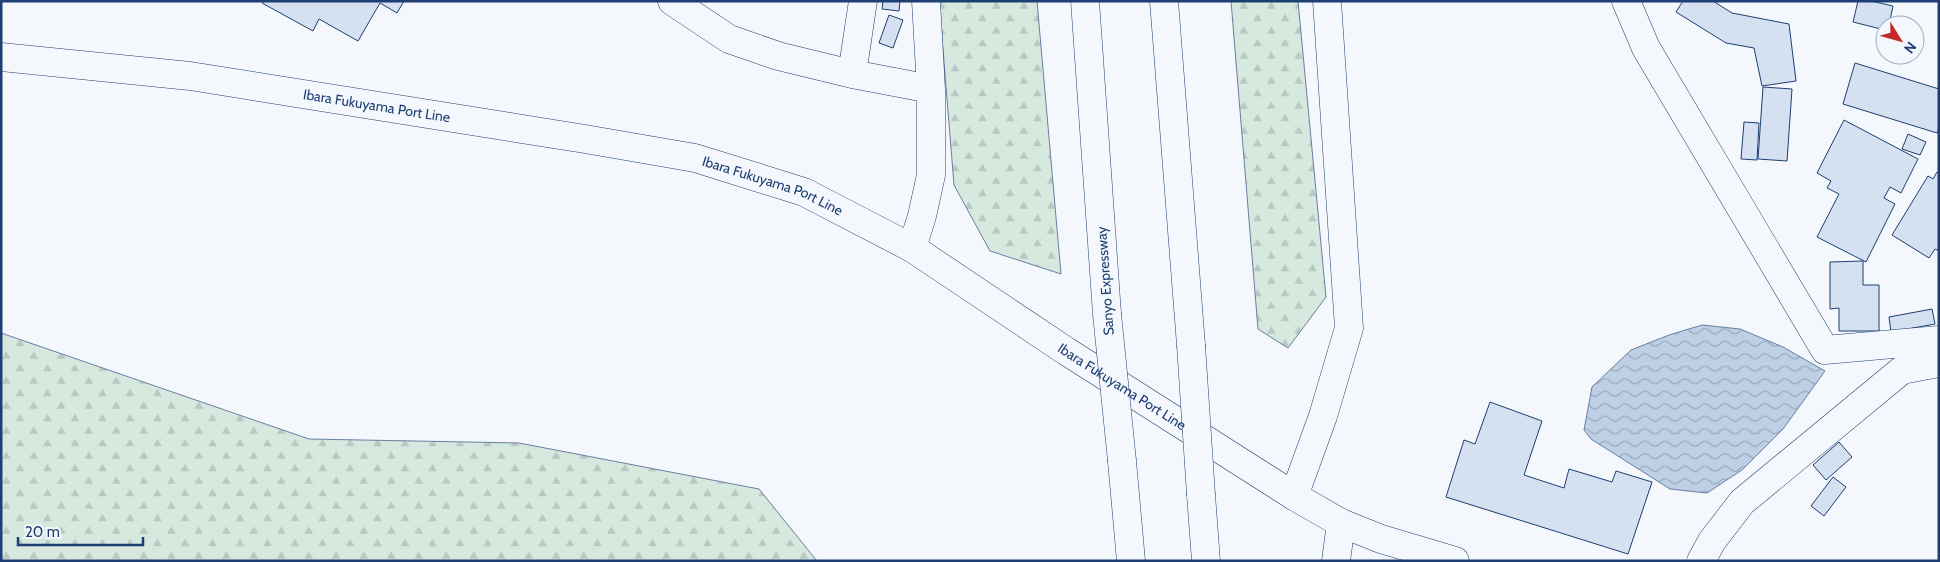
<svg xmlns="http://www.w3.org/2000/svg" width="1940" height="562" font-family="Cabin,sans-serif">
	<defs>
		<pattern id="forest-firs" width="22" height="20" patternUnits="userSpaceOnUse" patternTransform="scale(1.25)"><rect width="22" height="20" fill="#d7e8df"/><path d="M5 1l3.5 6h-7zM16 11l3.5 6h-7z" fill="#b8c8c3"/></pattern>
		<pattern id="water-waves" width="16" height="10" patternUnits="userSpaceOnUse" patternTransform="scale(1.25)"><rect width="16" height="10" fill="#bed0e5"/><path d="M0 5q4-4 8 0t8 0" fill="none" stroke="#9aaabe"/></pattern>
	</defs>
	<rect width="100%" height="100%" fill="#f4f7fb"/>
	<path fill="url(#forest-firs)" stroke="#687fa3" d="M939,1h98l24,273 -71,-23 -36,-66z
		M1231,1h67l28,296 -38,51 -30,-19z
		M1,333l308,106 210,4 240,46 58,72h-816z"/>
	<path fill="url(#water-waves)" stroke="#687fa3" d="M1702,325l38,4 43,18 42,24 -42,58 -41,41 -35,23 -37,-4 -79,-50 -7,-9 8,-43 39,-37 38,-15z"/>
	<path fill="#d5e0f0" stroke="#1d3f73" d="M263,1h141l-7,12 -17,-10 -22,38 -39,-22 -6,12 -51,-28z
		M883,1h17l-1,10 -17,-2z
		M1683,1h30l19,12 57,11 7,57 -34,5 -8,-38 -28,-5 -50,-31z
		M1858,1h13l22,5 -4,19h-4v5l-32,-8z
		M889,15l14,5 -10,28 -14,-5z
		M1855,63l84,26v39l-2,5 -94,-29z
		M1763,87l29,2 -5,72 -29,-2z
		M1844,120l74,39 -17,34 -11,-6 -6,11 11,6 -29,58 -49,-25 22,-43 -12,-6 4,-7 -14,-8z
		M1744,122l15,1 -2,37 -16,-1z
		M1908,134l18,8 -6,13 -18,-6z
		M1937,172l2,1v78l-4,-2 -6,9 -37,-23 36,-59 5,3z
		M1863,261v24h16v46h-40v-23l-9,1v-47z
		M1932,309l3,15 -44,8 -2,-15z
		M1490,402l52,19 -18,54 40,13 5,-19 43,13 4,-11 36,11 -24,72 -182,-57 18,-57 11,4z
		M1839,442l13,15 -26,23 -13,-15z
		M1833,477l13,10 -22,29 -13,-10z"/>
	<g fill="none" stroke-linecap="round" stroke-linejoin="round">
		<g stroke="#1d3f73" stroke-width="29">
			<path id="minor" d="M672,1l57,38 49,17 74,18 79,15
				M1626,1l20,47 179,302 114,-10
				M852,74l11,-73
				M912,248l10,-32 9,-41v-86l-5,-88
				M1294,496l29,-80 26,-88 -22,-327
				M1336,561l5,-38
				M1701,561l11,-20 30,-39 160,-132 37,-7"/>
		</g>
		<g stroke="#1d3f73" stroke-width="29">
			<g id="major">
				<path id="s1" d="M1,57l189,19 395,63 110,19 109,34 108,56 154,103 228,145 47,27 40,16 74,22"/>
			</g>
		</g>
		<g stroke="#1d3f73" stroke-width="29">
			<path id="highway" d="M1085,1l22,313
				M1164,1l27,344
				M1122,461l9,100
				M1201,495l5,66"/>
		</g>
		<use href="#minor" stroke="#f4f7fb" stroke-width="28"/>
		<use href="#major" stroke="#f4f7fb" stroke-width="28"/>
		<use href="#highway" stroke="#f4f7fb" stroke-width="28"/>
		<g stroke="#1d3f73" stroke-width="29" stroke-linecap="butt">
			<path id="highway-bridge" d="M1107,314l15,147
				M1191,345l10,150"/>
		</g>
		<use href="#highway-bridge" stroke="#f4f7fb" stroke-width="28"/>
	</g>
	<g text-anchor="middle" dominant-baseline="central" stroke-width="4" stroke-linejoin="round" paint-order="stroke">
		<g font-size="14" fill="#1d3f73" stroke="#f4f7fb">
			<text stroke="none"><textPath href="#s1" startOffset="379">Ibara Fukuyama Port Line</textPath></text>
			<text stroke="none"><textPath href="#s1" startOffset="784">Ibara Fukuyama Port Line</textPath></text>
			<text transform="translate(1105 281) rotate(-94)">Sanyo Expressway</text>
			<text stroke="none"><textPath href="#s1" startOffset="1189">Ibara Fukuyama Port Line</textPath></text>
		</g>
	</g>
	<rect width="1940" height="562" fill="none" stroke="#1d3f73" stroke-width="5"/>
	<g transform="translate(1900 40) rotate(127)"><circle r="24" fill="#f4f7fb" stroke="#9eadc5"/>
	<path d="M0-4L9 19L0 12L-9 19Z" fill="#c62828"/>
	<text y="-8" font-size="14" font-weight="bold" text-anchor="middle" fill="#1d3f73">N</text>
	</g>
	<path d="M18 537v8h125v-8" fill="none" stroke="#1d3f73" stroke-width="2.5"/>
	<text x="25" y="537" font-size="15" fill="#1d3f73" stroke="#f4f7fb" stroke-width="4" paint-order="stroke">20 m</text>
</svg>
